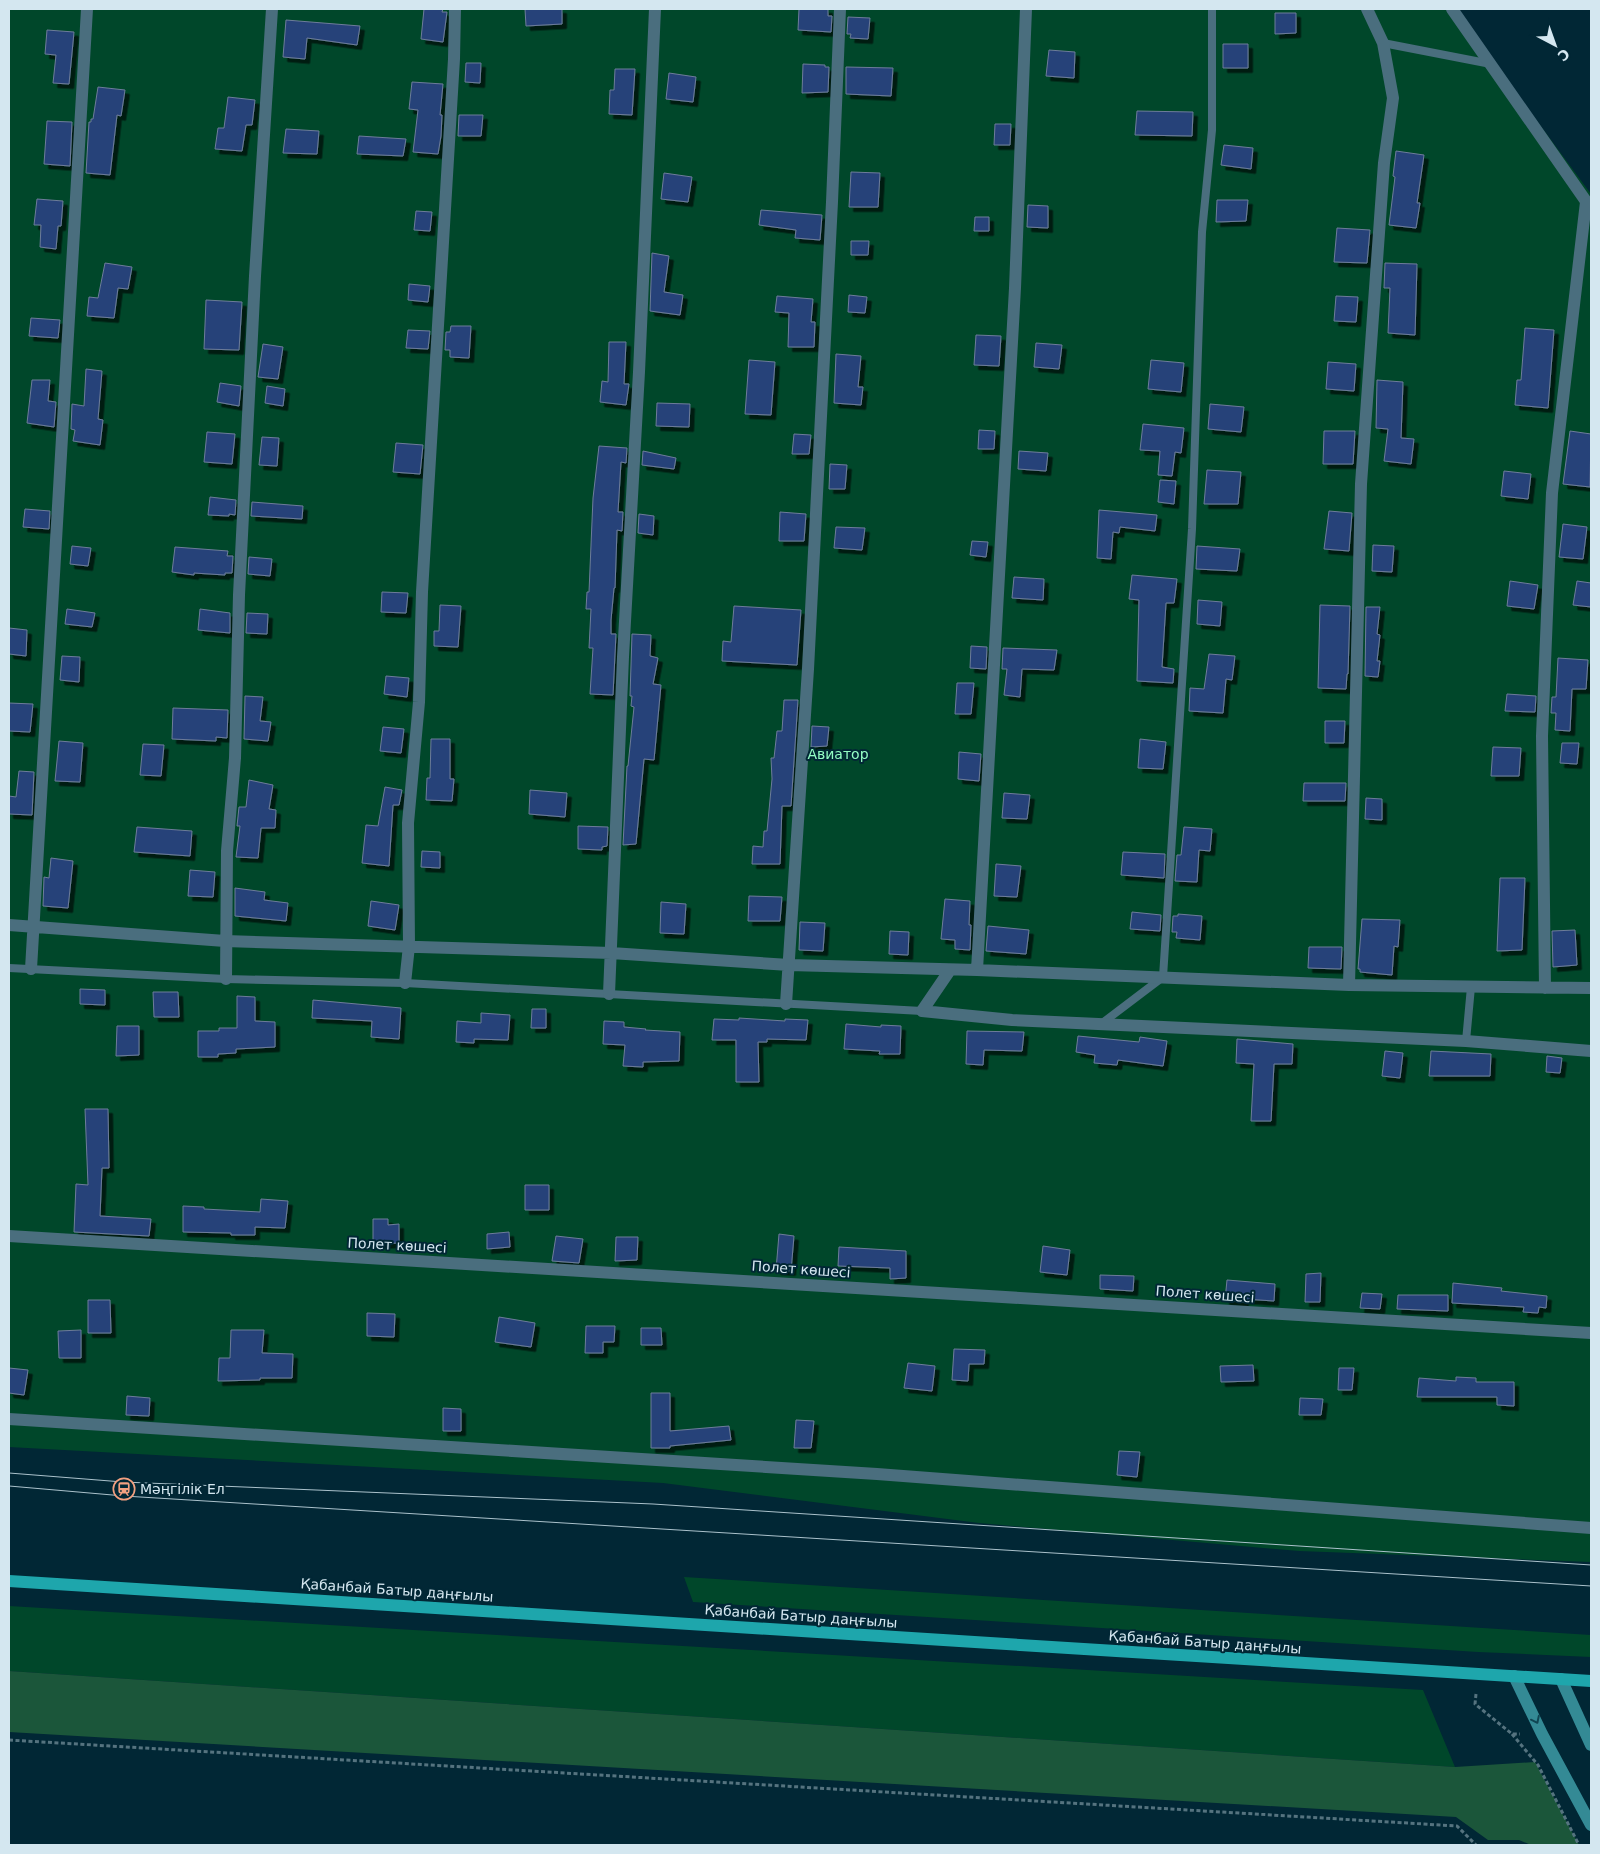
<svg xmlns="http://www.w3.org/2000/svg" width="1600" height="1854" font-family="'DejaVu Sans',sans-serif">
	<defs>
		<filter id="shadow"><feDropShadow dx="4.5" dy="4.5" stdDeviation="0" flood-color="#0009"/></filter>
	</defs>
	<rect width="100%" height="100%" fill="#012735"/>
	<path fill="#00472a" d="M9,9h1445l137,185v1368l-292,-11 -320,-28 -316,-40 -654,-36z
		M684,1577l907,58v22l-113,-5 -785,-50z
		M9,1606l1414,84 32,77 -1446,-96z"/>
	<path fill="#1b563a" d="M9,1671l1446,96 80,-5 44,83h-48l-12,-5h-31l-32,-23 -1447,-85z"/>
	<path fill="#284279" stroke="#6d7c9a" filter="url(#shadow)" d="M424,9h19l-1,3h5l-4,30 -22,-3z
		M525,9h37v15l-36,2z
		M799,9h29v7h4l-1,16 -33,-2z
		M1275,13h21v20l-21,1z
		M848,17l22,1 -2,21 -18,-1 1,-4h-4z
		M286,20l74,6 -3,19 -50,-7 -2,21 -22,-2z
		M47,30l27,2 -5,52 -16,-1 3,-28 -11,-1z
		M1223,44h25v24h-25z
		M1049,50l26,2 -1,26 -28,-2z
		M466,63h15l-1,20 -15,-1z
		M803,64l22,1v2h4l-1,25 -26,1z
		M846,67l47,1 -2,28 -45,-2z
		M615,69h20l-3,46 -23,-1 1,-24h4z
		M669,73l27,4 -3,25 -27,-3z
		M412,82l31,2 -3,31h2l-1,21 -3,18 -25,-2 5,-42 -9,-1z
		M98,87l27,3 -4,26 -4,-1 -7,60 -24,-2 3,-51h2v-3h2z
		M228,97l27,3 -3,25h-6l-4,26 -27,-2 3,-21h6z
		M1137,111l56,1 -1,24 -57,-1z
		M459,115h24l-2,21h-23z
		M47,121l25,1 -2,44 -26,-2z
		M995,124h16l-1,21h-16z
		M286,129l33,2 -2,23 -34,-1z
		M359,136l47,3 -3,17 -46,-2z
		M1224,145l29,3 -2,21 -30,-4z
		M1396,151l28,4 -7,48h3l-4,25 -27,-3 6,-48 -2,-1z
		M851,172l29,1 -2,34h-29z
		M664,173l28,4 -4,25 -27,-3z
		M37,199l26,2 -2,25h-3l-2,23 -16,-2 1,-22h-7z
		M1217,200h31l-2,21 -30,1z
		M1028,205l20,1v22l-21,-1z
		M761,210l61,5 -2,25 -25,-2 1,-8 -37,-5z
		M416,211l16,1 -2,19 -16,-1z
		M975,217h14v14h-15z
		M1337,228l33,2 -3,33 -33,-1z
		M851,241h18l-1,14h-17z
		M652,253l17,3 -5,36 19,3 -3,20 -30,-4z
		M105,263l27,4 -4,22 -10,-1 -4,30 -27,-2 2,-19 9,1z
		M1385,263l32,1 -2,71 -27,-2 2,-45h-6z
		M409,284l21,2 -2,16 -20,-2z
		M849,295l18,2 -2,16 -17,-1z
		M777,296l36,3 -2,23h4l-1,25h-26l1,-34 -14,-1z
		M1336,296l22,1 -2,25 -22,-1z
		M206,300l36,2 -3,48 -35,-1z
		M31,318l29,2 -2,18 -29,-2z
		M451,326h20l-2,32 -19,-1v-7h-5l1,-18h4z
		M1525,328l29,2 -6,78 -33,-3 2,-25h4z
		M408,330l22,1 -2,18 -22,-1z
		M976,335l25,1 -2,30 -25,-1z
		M609,342h17l-2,42h5l-3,21 -26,-3 2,-21 6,1z
		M1036,343l26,2 -3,24 -25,-2z
		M263,344l20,3 -5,32 -20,-2z
		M836,354l25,2 -3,31h5l-2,18 -27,-2z
		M749,360l26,2 -4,53 -26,-1z
		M1151,360l33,3 -3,29 -33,-3z
		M1328,362l28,2 -2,27 -28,-2z
		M86,369l16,2 -4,48 5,1 -3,25 -27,-4 2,-11 -4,-1 1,-25 12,2z
		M32,380h18l-2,21 8,1 -2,25 -27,-4z
		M1377,380l26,2 -2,56 13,1 -3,25 -27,-3 4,-32 -12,-1z
		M220,383l21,3 -2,20 -22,-4z
		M267,386l18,3 -2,17 -18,-3z
		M657,403l33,1 -1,23 -33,-1z
		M1210,404l34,3 -3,25 -33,-3z
		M1143,424l41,4 -3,25 -6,-1 -3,24 -14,-1 2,-24 -20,-1z
		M979,430l16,1 -1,18h-16z
		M1324,431h31l-2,33h-30z
		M1570,431l21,3 -1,53 -27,-3z
		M207,432l28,2 -3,30 -28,-2z
		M794,434l17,1 -2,19h-17z
		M262,437l17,1 -2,28 -18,-1z
		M396,443l27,2 -3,29 -27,-2z
		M599,446l28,2 -1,15 -5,-1 -3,50h5l-1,19 -5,-1 -2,58h-1l-3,32v14h5l-3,61 -23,-1 3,-46h-4l2,-39h-5l1,-17h2l4,-94z
		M643,451l33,7 -2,11 -32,-4z
		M1019,451l29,2 -2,18 -28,-2z
		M830,464l17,1 -2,24h-16z
		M1207,470l34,2 -3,32h-34z
		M1504,471l27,3 -3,25 -27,-3z
		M1160,480l16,1 -2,23 -16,-2z
		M210,497l26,3 -1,15 -6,-1v2l-21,-1z
		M252,502l51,4 -1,13 -51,-3z
		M25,509l25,2 -1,18 -26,-2z
		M1099,510l58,5 -2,16 -35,-4 -1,6 -6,-1 -2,27 -14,-1z
		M1329,511l23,2 -3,38 -25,-2z
		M780,512l26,2 -2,27h-25z
		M639,514l15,2 -1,19 -15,-2z
		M1563,524l24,3 -4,32 -24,-2z
		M836,527l29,1 -3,22 -28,-2z
		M972,541l16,1 -2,15 -16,-2z
		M1373,545l21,1 -2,26 -20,-1z
		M72,546l19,2 -3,18 -18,-2z
		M1197,546l43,3 -3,22 -41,-2z
		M175,547l53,4 -1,5h6l-1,17h-7v2l-31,-2v2l-22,-3z
		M249,557l23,2 -2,17 -22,-2z
		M1132,575l45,4 -3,24h-8l-4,64 12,2 -1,14 -36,-2 2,-81 -10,-1z
		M1014,577l30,2 -1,21 -31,-2z
		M1510,581l28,4 -4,24 -27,-3z
		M1577,581l14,2v24l-18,-2z
		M382,592l26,1 -2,20 -25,-1z
		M1198,600l24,2 -2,24 -23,-2z
		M440,605l21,1 -3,41 -24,-1v-15h5z
		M1320,605l30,1 -2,68h-1l-1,15 -28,-1z
		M734,606l67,4 -4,55 -75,-4 1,-20 8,1z
		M1366,607h14l-3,27 3,1 -3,26h3l-2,16 -13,-1z
		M67,609l28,4 -3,14 -27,-3z
		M200,609l30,4v20l-32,-3z
		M247,613l21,1 -1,20 -21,-1z
		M9,628l18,2 -1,26 -17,-2z
		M632,634l19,1 -1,21 8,2 -5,26 8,1 -7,75 -10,-1 -8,85 -13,1 4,-79h1l6,-59 -3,-1 1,-10h-2z
		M971,646l16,1 -1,22 -16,-1z
		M1003,648l54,2 -3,20 -32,-1 -2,28 -16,-2 3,-26h-5z
		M1209,654l26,2 -3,24 -6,-1 -3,34 -34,-2 1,-23 14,1z
		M62,656l18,1 -1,25 -19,-2z
		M1558,658l30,2 -2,29h-14l-2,42 -15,-1 1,-17h-5l1,-16h4z
		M386,676l23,2 -2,19 -23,-3z
		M957,683h17l-3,31h-16z
		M1507,694l29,2 -1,16 -30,-1z
		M245,696l18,1 -3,24 11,1 -3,19 -24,-2z
		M784,700h14l-7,106h-9l-2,58h-28l1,-18 10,1 1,-16h3l5,-52 -1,-21h3l3,-27h5z
		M9,703l24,1 -3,28 -21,-1z
		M173,708l55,2 -1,28 -11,-1v4l-44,-2z
		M1325,721h20l-1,22h-19z
		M812,726l17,1 -2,19 -16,1z
		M383,727l21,2 -3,24 -21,-2z
		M431,739h19v40h4l-2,22 -26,-1 1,-22h3z
		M1140,739l26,3 -3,27 -25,-1z
		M59,741l24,2 -3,39 -25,-1z
		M1562,743h17l-2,21 -17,-1z
		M143,744l21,1 -3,31 -21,-1z
		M1493,747l28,1 -2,28h-28z
		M959,752l22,2 -2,27 -21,-2z
		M19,771l15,1 -2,43 -23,-1v-18l7,1z
		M249,780l24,5 -4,24 7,1 -1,18h-14l-3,30 -22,-1 4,-31h-3l2,-19h7z
		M1304,783h42l-1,18h-42z
		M385,787l17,3 -3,15h-6l-4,61 -27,-3 4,-38 12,1z
		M530,790l37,3 -2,24 -36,-3z
		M1004,793l26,2 -3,24 -25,-1z
		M1366,798l16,1v21l-17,-1z
		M578,826l30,1 -1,19 -5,1v3l-24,-1z
		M137,827l55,4 -2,25 -56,-4z
		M1184,827l28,2 -2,22 -11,-1 -2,32 -22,-1 2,-26h4z
		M422,851l18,1v16l-19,-1z
		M1123,852l42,2 -1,24 -43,-3z
		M51,858l22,3 -5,47 -25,-2 1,-29 5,1z
		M996,864l25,2 -4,31 -23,-1z
		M190,870l25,2 -2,25 -25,-1z
		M1500,878h25l-3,72 -25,1z
		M235,888l30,4 -1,8 24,3 -2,18 -51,-5z
		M749,896l33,1 -2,24h-32z
		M945,899l25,2 -1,24h2l-1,25 -15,-1v-9l-14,-1z
		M371,901l28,4 -4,25 -27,-4z
		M661,902l25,2 -2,30 -24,-1z
		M1132,912l29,3 -1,16 -30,-2z
		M1178,914l24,2 -2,24 -24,-2 1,-6h-5l1,-16h5z
		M1362,919l38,1 -2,27 -4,-1 -2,29 -32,-3v-3h-2z
		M800,922l25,1 -2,28 -24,-1z
		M988,926l41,4 -3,24 -40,-3z
		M1575,930l2,35 -24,2 -1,-36z
		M890,931l19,1 -1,23 -19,-1z
		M1309,947h33l-1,22 -33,-1z
		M80,989l25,1v15l-25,-1z
		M153,992h25l1,25h-25z
		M237,996l18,1v24l20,1v25l-39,2v4l-18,1v3h-20v-26h21v-3h18z
		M313,1000l88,8 -2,31 -28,-2 1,-16 -60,-3z
		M532,1009h14v19h-15z
		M481,1013l29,2 -2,25 -34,-1v4l-18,-1 1,-21 24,2z
		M739,1018l46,3v-2l23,1 -2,20 -39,-1v3h-9l1,40h-23v-42h-24l2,-21 25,1z
		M604,1021l20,1v5l22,2 -1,1 35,2 -1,29 -36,1v5l-20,-1 2,-21 -22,-1z
		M846,1024l35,3v-2l20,1 -1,28h-21l1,-3 -36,-2z
		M117,1026h22v29l-23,1z
		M967,1031l57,1 -2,19 -38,-1 -1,15 -17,-1z
		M1078,1036l61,6 1,-5 27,4 -4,25 -45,-6 -1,5 -23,-2 1,-8 -19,-3z
		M1237,1039l56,5 -1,20h-18l-3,57h-20l3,-57 -18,-1z
		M1385,1051l18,2 -3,25 -18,-2z
		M1431,1051l60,3 -1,22h-61z
		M1547,1056l15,2 -2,15 -14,-1z
		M85,1109h23l1,59h-7l-2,48 51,3 -2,17 -75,-4 2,-48 12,1z
		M525,1185h24v25h-24z
		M261,1199l27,2 -3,27 -30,-1v8h-24v-2l-48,-1v-26l21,1v2l56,3z
		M373,1219h15v6l11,-1v19l-26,1z
		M509,1232l1,15 -23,2v-15z
		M779,1234l15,2 -3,35 -15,-1z
		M556,1236l27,3 -4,24 -27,-2z
		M616,1237h22l-1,23 -22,1z
		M1043,1246l27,4 -3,25 -27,-3z
		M839,1247l67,4v27l-16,1v-11l-52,-2z
		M1321,1273l-1,29h-15l1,-28z
		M1100,1275l34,1 -1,15 -33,-2z
		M1227,1280l48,4 -1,17 -30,-2v3l-19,-2z
		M1453,1283l49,5 -1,3 46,5 -1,12 -7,-1 -1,6 -15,-1 1,-5 -72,-4z
		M1362,1293l20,1 -2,15 -20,-1z
		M1398,1295h50v16l-51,-2z
		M88,1300h22l1,33h-23z
		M367,1313l28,1 -1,23 -27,-1z
		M499,1317l36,6 -4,24 -36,-5z
		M586,1326h29l-1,16h-11v11h-18z
		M641,1328h20l1,17h-21z
		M81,1330v28h-22l-1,-27z
		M231,1330h33l-2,23 31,1 -1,24h-32v2l-42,1 1,-23h11z
		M954,1349l31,1 -1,14h-15l-1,17 -16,-1z
		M908,1363l27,3 -3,25 -28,-3z
		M1253,1365l1,16 -33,1 -1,-16z
		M9,1368l19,2 -4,25 -15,-2z
		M1339,1368h15l-2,22h-14z
		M1456,1377l20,1v4h38v24l-17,-1v-8h-80l2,-19 37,3z
		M651,1393h19v38l59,-5 2,14 -61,6v2h-19z
		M127,1396l23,2 -1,18 -23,-1z
		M1300,1398l23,1 -2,16h-22z
		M443,1408l18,1v22h-18z
		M796,1420l18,1 -3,27h-17z
		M1119,1451l21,1 -3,25 -20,-2z"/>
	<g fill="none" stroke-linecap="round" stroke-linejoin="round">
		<path stroke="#55737f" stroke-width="3" stroke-dasharray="4 2.5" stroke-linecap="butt" d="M1476,1694l-1,10 37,30h8
			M1512,1734l26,31 41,80
			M9,1740l1448,86 19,19"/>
		<path stroke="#4a6e7e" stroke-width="8" d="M1383,43l108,21
			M9,968l217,11 179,4 517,28
			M1101,1024l62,-47 29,-448 10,-297 10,-102v-121
			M1466,1041l5,-54"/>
		<path stroke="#4a6e7e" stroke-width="12" d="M1452,9l138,198
			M9,925l216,16 386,12 178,12 188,5 372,15 242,3
			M31,969l56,-960
			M950,970l-28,41 90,9 454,21 125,10
			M977,970l38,-682 11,-279
			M226,979l1,-128 8,-93 4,-163 16,-319 17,-267
			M405,983l4,-37 -1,-123 11,-121 3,-110 32,-533 1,-50
			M1349,985l12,-501 23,-321 9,-65 -10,-55 -16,-34
			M1545,988l-3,-252 10,-243 34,-291
			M609,994l14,-337 16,-285 16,-363
			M786,1004l22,-335 24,-467 8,-193
			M9,1236l1582,97
			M9,1419l868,55 714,54"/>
		<path stroke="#348a95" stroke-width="12" d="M1514,1676l28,58 49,91
			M1561,1679l30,66"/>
		<path stroke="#1ea6ac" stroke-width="12" d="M9,1581l1582,100"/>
		<path stroke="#abc2cc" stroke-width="1" d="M9,1473l114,9 530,22 938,61
			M9,1486l115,10 1467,90"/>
	</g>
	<defs><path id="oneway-chevron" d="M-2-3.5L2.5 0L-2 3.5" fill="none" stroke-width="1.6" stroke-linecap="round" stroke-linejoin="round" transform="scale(1.25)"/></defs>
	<use stroke="#104552" href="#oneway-chevron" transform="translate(1536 1720) rotate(64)"/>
	<defs>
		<g id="station-ring" transform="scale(1.125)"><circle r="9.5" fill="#012735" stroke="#f2a080" stroke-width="1.5"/><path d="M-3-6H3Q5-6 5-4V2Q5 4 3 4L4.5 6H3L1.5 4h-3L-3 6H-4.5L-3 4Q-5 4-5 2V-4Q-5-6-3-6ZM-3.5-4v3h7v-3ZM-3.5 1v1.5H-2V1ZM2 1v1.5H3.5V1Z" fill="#f2a080"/></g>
	</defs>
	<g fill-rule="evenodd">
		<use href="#station-ring" x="124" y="1489"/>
	</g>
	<g text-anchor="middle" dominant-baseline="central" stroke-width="4" stroke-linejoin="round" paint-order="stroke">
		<g font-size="14" fill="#93fdc3" stroke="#012735">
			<text x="838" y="754">Авиатор</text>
		</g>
		<g font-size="14" fill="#d4e7f0" stroke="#012735">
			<text transform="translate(397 1245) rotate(3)">Полет көшесі</text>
			<text transform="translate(801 1269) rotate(4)">Полет көшесі</text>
			<text transform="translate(1205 1294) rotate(4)">Полет көшесі</text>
			<text transform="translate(397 1590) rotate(4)">Қабанбай Батыр даңғылы</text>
			<text transform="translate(801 1616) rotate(4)">Қабанбай Батыр даңғылы</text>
			<text transform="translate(1205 1642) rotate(4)">Қабанбай Батыр даңғылы</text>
		</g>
		<g font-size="14" fill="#d4e7f0" stroke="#012735" text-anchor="start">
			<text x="140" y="1489">Мәңгілік Ел</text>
		</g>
	</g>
	<rect width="1600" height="1854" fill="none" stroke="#d4e7f0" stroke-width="20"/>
	<g transform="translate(1555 45) rotate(139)" stroke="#012735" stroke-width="4" paint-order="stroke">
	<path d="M0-4L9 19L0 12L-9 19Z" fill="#d4e7f0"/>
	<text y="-8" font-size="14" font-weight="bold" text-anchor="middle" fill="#d4e7f0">С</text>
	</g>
</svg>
